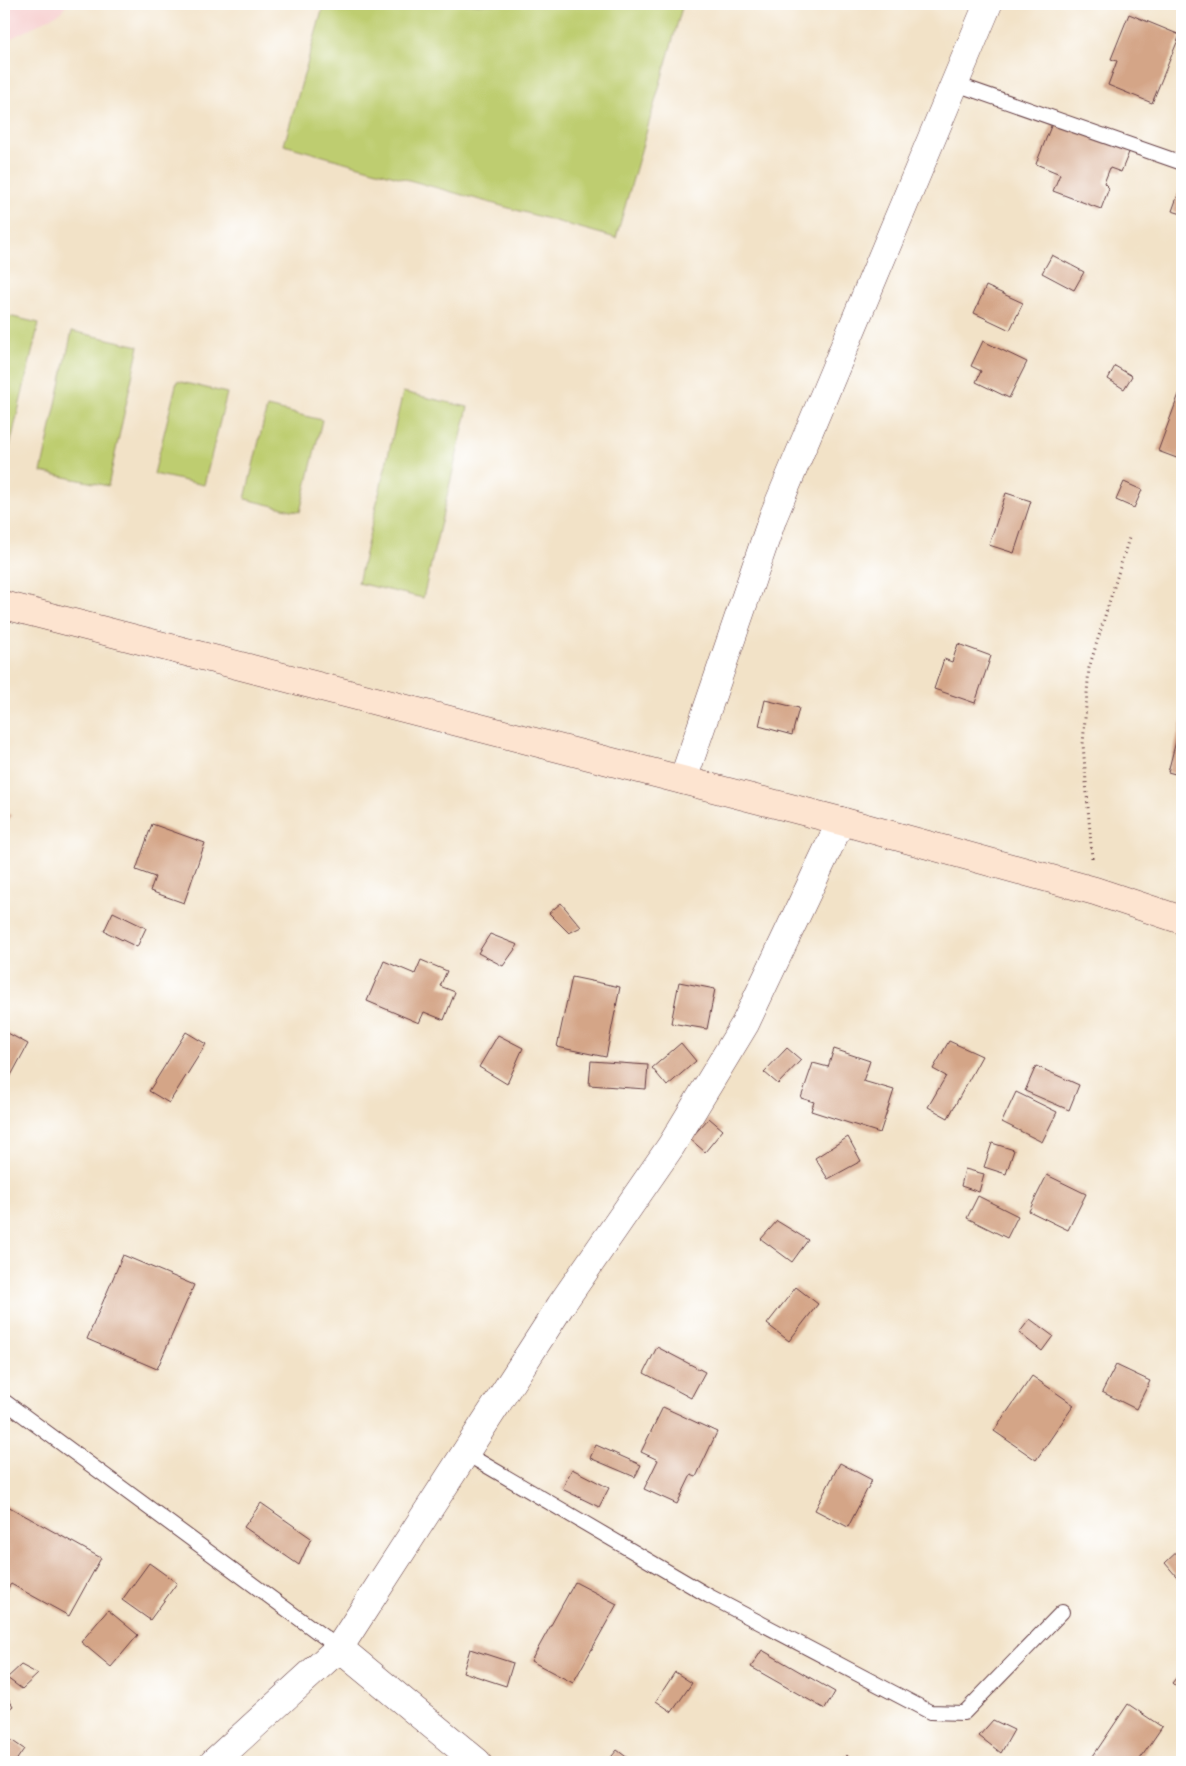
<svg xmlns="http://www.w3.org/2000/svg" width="1186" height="1766" font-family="Itim,sans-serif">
	<rect width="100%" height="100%" fill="#fff"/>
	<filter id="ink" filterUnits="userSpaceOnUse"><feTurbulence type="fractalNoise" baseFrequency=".02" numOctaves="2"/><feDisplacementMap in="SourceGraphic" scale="10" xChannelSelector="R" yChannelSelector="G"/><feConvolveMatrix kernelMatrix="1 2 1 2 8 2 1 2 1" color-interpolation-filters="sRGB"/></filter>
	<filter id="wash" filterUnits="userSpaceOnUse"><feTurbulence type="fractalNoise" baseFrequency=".0096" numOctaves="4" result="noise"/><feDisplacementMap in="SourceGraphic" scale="20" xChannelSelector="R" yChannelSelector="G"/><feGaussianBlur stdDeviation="1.12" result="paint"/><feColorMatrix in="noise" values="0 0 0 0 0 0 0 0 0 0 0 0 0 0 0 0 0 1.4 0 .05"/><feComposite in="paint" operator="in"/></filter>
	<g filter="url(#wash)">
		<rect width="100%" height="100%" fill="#f2e2c7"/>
		<path fill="#f7d0d0" d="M4,4h62l-6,9 -56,29z"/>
		<path fill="#becd70" stroke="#84764e" d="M324,4h359l-67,234 -332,-93z
			M4,315l35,8 -31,131 -4,-1z
			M72,331l67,15 -31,140 -67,-14z
			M177,381l50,12 -23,92 -50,-11z
			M403,392l65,15 -45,191 -65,-15z
			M267,407l55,13 -22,92 -55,-13z"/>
		<g id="blocks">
			<path fill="#d4a587" d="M1129,14l51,21 -28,68 -44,-18 9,-24 -6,-2z
				M1053,121l77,29 -9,22 -11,-4 -6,15 5,5 -8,21 -48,-18 7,-17 -24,-10z
				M1180,189l2,1v24l-10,-3z
				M1052,255l32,17 -10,18 -32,-17z
				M986,286l37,17 -13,27 -36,-17z
				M983,341l44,21 -18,36 -33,-16 5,-11 -10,-5z
				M1115,366l17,10 -8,13 -16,-10z
				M1179,394l3,1v65l-24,-9z
				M1124,482l18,8 -8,18 -18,-8z
				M1006,493l25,8 -17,52 -25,-8z
				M958,644l33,12 -16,47 -41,-14 10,-30 8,3z
				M765,700l34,8 -7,27 -33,-9z
				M1182,718v58l-14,-4z
				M4,812l7,3 -7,17z
				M152,824l53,19 -21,60 -34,-12 5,-14 -19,-7z
				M561,903l20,24 -12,6 -20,-20z
				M113,912l33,16 -9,19 -33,-16z
				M490,934l28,11 -15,21 -25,-13z
				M421,960l26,11 -7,15 15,6 -11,28 -20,-8 -5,11 -52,-22 17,-40 31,13z
				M572,977l48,10 -14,70 -49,-10z
				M679,982l36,7 -8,40 -36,-6z
				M4,1031l24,13 -21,39 -3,-2z
				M186,1032l20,12 -37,59 -20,-12z
				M498,1035l25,13 -16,36 -28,-17z
				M949,1041l33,15 -34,62 -20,-11 18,-31 -13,-7z
				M681,1043l15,18 -29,25 -15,-18z
				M787,1048l14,12 -23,24 -14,-12z
				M834,1049l36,12 -7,20 31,9 -14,43 -69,-22 3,-9 -13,-4 12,-35 15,4z
				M591,1061l57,4 -2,24 -57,-4z
				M1036,1066l43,19 -10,25 -44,-19z
				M1016,1092l41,20 -15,30 -40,-20z
				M709,1118l14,12 -18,22 -15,-13z
				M848,1137l13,24 -33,18 -13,-21z
				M992,1143l22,7 -8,24 -22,-7z
				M965,1169l19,5 -5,18 -18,-6z
				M1047,1175l39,19 -18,36 -39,-19z
				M978,1196l40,20 -11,22 -40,-20z
				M777,1221l31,19 -16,22 -31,-23z
				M123,1255l71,30 -37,84 -70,-30z
				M796,1287l22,17 -29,37 -22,-17z
				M1030,1319l23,17 -11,15 -23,-18z
				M657,1347l48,25 -14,26 -47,-25z
				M1116,1365l34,16 -14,28 -34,-17z
				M1032,1376l42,29 -38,55 -42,-29z
				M663,1407l54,25 -21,45 -5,-2 -14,29 -33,-15 14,-29 -17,-8z
				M596,1445l45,20 -6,12 -45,-19z
				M840,1463l32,17 -24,47 -33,-17z
				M572,1469l37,19 -10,19 -37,-18z
				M261,1503l50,35 -12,27 -55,-38z
				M4,1504l97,54 -32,58 -58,-32 -7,9z
				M1182,1547v36l-17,-20z
				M149,1563l28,20 -27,37 -28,-20z
				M575,1582l42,22 -44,79 -42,-22z
				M108,1610l30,25 -27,32 -30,-25z
				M470,1649l43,14 -7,23 -43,-14z
				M762,1650l73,42 -10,17 -74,-42z
				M21,1665l17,9 -16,15 -15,-11z
				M1182,1671v21l-10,-9z
				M675,1672l17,11 -20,29 -16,-11z
				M4,1692l9,14 -9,7z
				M1128,1704l34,23 -24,35h-49z
				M993,1720l21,10 -13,23 -22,-17z
				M4,1735l20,14 -9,13h-11z
				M617,1750l16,12h-26z
				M847,1755l7,7h-14z"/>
		</g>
	</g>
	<g filter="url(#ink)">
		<use href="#blocks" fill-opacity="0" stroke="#633c42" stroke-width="1"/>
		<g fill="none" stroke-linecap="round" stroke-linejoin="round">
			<g stroke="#633c42" stroke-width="16">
				<path id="lane" d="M953,83l229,80
					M4,1401l335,247
					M465,1453l244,143 221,116 34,1 98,-101"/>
			</g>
			<g stroke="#633c42" stroke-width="29">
				<path id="street" d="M683,780l90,-263 215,-513
					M339,1648l138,114
					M214,1762l125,-114 222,-343 110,-159 74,-122 96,-203"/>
			</g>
			<g stroke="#633c42" stroke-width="29">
				<path id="secondary" d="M4,605l837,216 254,70 87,29"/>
			</g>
			<path stroke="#633c42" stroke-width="3" stroke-dasharray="1 4" stroke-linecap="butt" d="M1092,858l-9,-114 6,-76 40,-130"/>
			<use href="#lane" stroke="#fff" stroke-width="14"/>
			<use href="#street" stroke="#fff" stroke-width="28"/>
			<use href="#secondary" stroke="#fde4d0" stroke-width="28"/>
		</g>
	</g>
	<rect width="1186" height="1766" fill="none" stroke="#fff" stroke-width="20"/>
</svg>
